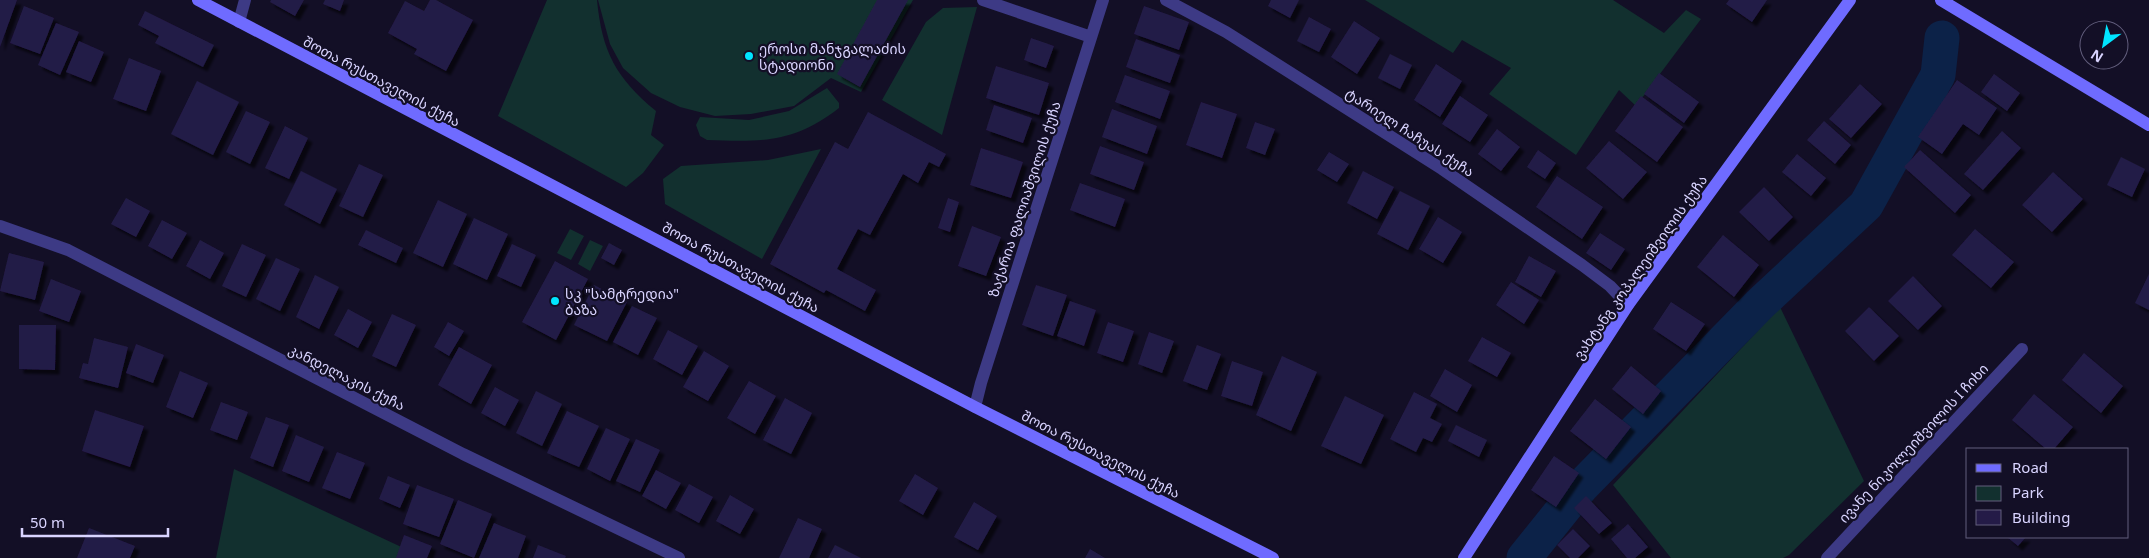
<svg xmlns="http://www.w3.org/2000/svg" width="2149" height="558" font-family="'Noto Sans','Noto Sans Georgian',sans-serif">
	<defs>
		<filter id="shadow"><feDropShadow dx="4.5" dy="4.5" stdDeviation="1" flood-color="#0009"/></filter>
	</defs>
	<rect width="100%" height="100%" fill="#130f26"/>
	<path fill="#12302f" d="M547,0h50c5,52 19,78 59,111l-5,24 13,10 -21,28 -17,14 -128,-71z
		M598,0h315l-52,92 -30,-14 -37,28 -43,8 -36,2 -35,-9 -29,-14 -28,-25 -13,-24z
		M1365,0h248l51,33 22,-23 15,9 -65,87 -17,-16 -43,65 -87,-61 22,-26 -49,-28 -9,13z
		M977,7l-35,128 -60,-35 44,-78 17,-14z
		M827,88l12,15v5c-45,35 -77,34 -132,32l-7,-4 -4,-11 4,-8 49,3 40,-9z
		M821,149l-59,110 -97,-55 -2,-25 18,-13 87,-6z
		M570,229l14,7 -13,24 -14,-7z
		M590,240l13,6 -13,25 -12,-7z
		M1780,307l84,174 -75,74 -6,3h-112l-58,-73z
		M234,469l191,89h-209z"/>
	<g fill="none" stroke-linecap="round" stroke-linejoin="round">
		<path stroke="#0c2248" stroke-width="35" d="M1524,558l57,-71 179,-183 106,-99 72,-130 4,-37"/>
	</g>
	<path fill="#241b47" filter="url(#shadow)" d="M0,0h17l-17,47z
		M271,0h33l-9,16 -25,-14z
		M325,0h19l-4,11 -17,-7z
		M430,0h6l37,20 -27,51 -32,-17 3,-5 -29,-16 17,-32 19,10z
		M877,0h31l-48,87 -23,-13z
		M1271,0h28l-9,18 -22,-12z
		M1729,0h38l-15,22 -26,-18z
		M24,6l30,12 -14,36 -30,-11z
		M1144,6l45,16 -10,28 -45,-16z
		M145,11l69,34 -11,22 -48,-24 4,-7 -21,-11z
		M1309,17l22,12 -12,23 -22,-11z
		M1354,21l26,17 -23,36 -26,-17z
		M56,23l23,9 -19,43 -22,-10z
		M1031,38l23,8 -8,22 -22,-8z
		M1136,39l44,16 -10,28 -44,-16z
		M79,41l25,11 -13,30 -25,-10z
		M1390,54l22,11 -12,24 -22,-11z
		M129,58l32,13 -15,40 -33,-12z
		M1436,64l26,17 -22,36 -26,-17z
		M996,66l53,17 -10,32 -53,-17z
		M1659,73l40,29 -15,21 -40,-29z
		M1994,74l26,19 -13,18 -26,-19z
		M1125,75l45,16 -10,28 -45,-17z
		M1957,80l40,28 -18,27 -16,-11 -21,30 -24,-17z
		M197,81l42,21 -26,53 -42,-21z
		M1860,84l22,20 -31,34 -22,-19z
		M1460,96l28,19 -18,27 -28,-18z
		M1641,96l42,31 -26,35 -42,-31z
		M1201,102l36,12 -15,44 -36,-13z
		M994,105l38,13 -9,25 -37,-13z
		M1112,109l45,17 -10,28 -45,-17z
		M246,111l24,11 -20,42 -24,-12z
		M868,112l78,42 -7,13 -10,-5 -11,21 -15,-9 -33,61 -12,-6 -20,38 -1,2 39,21 -11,21 -39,-21 -2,3 -54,-29 65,-122 13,7z
		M1824,121l27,24 -16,19 -28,-24z
		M1255,122l20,7 -10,26 -19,-7z
		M285,126l23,12 -19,41 -24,-11z
		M1497,129l23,18 -19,24 -23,-17z
		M2002,131l19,17 -38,42 -19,-16z
		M1609,141l38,31 -24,27 -37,-31z
		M1100,146l44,16 -10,28 -44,-16z
		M981,148l42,14 -12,36 -41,-13z
		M1538,150l18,13 -11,16 -18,-12z
		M1920,150l51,45 -16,18 -51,-46z
		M1329,152l20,12 -12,18 -20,-12z
		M1797,154l29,24 -15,18 -29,-24z
		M2121,157l24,12 -13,28 -25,-12z
		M359,164l24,11 -20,42 -24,-11z
		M301,171l36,18 -17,35 -36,-19z
		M1363,171l31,16 -17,32 -30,-16z
		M2053,172l30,27 -31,33 -30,-27z
		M1557,176l46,31 -21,32 -46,-32z
		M1080,183l45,16 -10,28 -45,-17z
		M1764,187l29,30 -24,24 -30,-29z
		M1400,191l30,15 -22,44 -31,-16z
		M126,198l24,13 -14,26 -25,-13z
		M948,198l11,4 -9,30 -12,-4z
		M438,200l29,14 -24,53 -30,-14z
		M1438,217l24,15 -19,31 -24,-14z
		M474,218l34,16 -21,46 -34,-16z
		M162,220l25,13 -15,26 -24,-13z
		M972,226l29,11 -15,39 -28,-10z
		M1975,229l39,33 -23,26 -39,-33z
		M366,230l37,18 -7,15 -38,-18z
		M1600,233l25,16 -14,21 -25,-17z
		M1723,235l36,30 -25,32 -37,-30z
		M200,240l24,13 -14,26 -24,-13z
		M609,243l13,7 -8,15 -13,-7z
		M242,244l24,11 -20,42 -24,-11z
		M512,244l24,11 -15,32 -24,-11z
		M9,253l35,9 -9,38 -35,-9z
		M1529,256l27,15 -15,26 -26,-15z
		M276,258l24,11 -20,42 -24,-12z
		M555,261l33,18 -32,61 -34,-18z
		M2149,274v36l-14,-7z
		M315,275l24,12 -20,42 -23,-12z
		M1913,276l29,30 -24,24 -30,-29z
		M51,279l30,12 -12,31 -30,-11z
		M1511,282l28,18 -15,24 -28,-19z
		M594,285l33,17 -20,39 -33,-16z
		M1036,285l31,10 -14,41 -31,-11z
		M1070,301l26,9 -12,36 -27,-10z
		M1671,302l34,22 -19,27 -33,-22z
		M632,306l25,12 -19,37 -25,-13z
		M1869,307l30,29 -25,25 -29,-30z
		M348,309l24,13 -14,26 -24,-13z
		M392,314l24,11 -20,42 -24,-11z
		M448,322l16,9 -15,25 -15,-9z
		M1108,322l26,9 -11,31 -26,-9z
		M19,325h37l-1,45 -36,-1z
		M668,330l30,16 -16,29 -29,-16z
		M1149,332l25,9 -12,32 -24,-9z
		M1482,337l29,16 -14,24 -29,-16z
		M94,338l34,9 -10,41 -39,-10 4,-15 5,1z
		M136,344l28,11 -11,28 -27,-10z
		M1197,345l24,9 -14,36 -24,-9z
		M459,347l33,18 -21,39 -33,-19z
		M704,351l25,15 -21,35 -25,-14z
		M2084,353l39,33 -22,27 -39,-33z
		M1282,356l35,16 -26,59 -35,-16z
		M1232,361l31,11 -11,34 -31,-10z
		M1631,366l30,25 -18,23 -31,-25z
		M1445,369l27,16 -15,27 -27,-16z
		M180,371l28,12 -15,35 -27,-11z
		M749,381l27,15 -21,38 -28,-16z
		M495,387l24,13 -14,26 -24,-13z
		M536,391l26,13 -20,42 -26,-13z
		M1414,392l23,12 -7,14 12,6 -10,18 -9,-4 -7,14 -26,-13z
		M2034,394l39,33 -19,22h-8l-34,-29z
		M1345,396l39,19 -23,49 -40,-18z
		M785,398l27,15 -21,41 -28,-14z
		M1595,399l36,28 -25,32 -36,-28z
		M221,402l27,10 -11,28 -27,-10z
		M95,410l49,16 -14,41 -48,-16z
		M567,411l32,15 -20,41 -32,-14z
		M266,417l23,8 -16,42 -23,-9z
		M1456,425l31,15 -8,17 -31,-16z
		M606,428l24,11 -20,42 -23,-12z
		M296,435l28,12 -15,35 -27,-11z
		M636,439l24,11 -20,42 -24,-11z
		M337,452l28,11 -15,36 -28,-11z
		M1554,456l25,17 -23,34 -25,-17z
		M656,470l25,13 -15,26 -24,-13z
		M915,474l23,14 -15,27 -24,-14z
		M388,476l22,9 -10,23 -21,-9z
		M689,484l24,13 -14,26 -24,-13z
		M417,485l37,14 -15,38 -36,-13z
		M730,495l24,14 -14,25 -24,-13z
		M1586,496l26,27 -13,11 -25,-26z
		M458,500l34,14 -18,44 -34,-14z
		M974,502l23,14 -19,34 -24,-13z
		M798,518l24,11 -13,29h-30z
		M494,523l32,13 -8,22h-39z
		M1628,524l20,23 -13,11h-8l-16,-19z
		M89,528l46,18 -5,12h-53z
		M1573,529l17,17 -12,12h-8l-13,-13z
		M404,535l28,11 -5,12h-31z
		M2007,537h19l-8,9z
		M538,545l28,11 -1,2h-32z
		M835,545l26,13h-33z
		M1090,549l15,9h-20z"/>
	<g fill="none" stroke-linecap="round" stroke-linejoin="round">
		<path stroke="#3d3a85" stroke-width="12" d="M983,0l108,37
			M1166,0l60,32 216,137 140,96 28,21 18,19
			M239,22l6,-22
			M0,226l68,24 395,204 216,104
			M975,407l6,-24 122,-383
			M1827,558l195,-209"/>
		<path stroke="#6f6bff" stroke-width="12" d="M198,0l777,407 298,151
			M1941,0l208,125
			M1464,558l164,-253 222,-305"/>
	</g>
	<g fill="#00e5ff" stroke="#130f26" stroke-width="2">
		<circle cx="749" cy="56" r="5"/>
		<circle cx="555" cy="301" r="5"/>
	</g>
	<g text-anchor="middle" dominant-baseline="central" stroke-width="4.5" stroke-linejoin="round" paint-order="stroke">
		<g font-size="14" fill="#d9d4ff" stroke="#130f26" text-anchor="start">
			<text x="759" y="48">ეროსი მანჯგალაძის<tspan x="759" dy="16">სტადიონი</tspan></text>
			<text x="565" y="293">სკ "სამტრედია"<tspan x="565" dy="16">ბაზა</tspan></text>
		</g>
		<g font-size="14" fill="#d9d4ff" stroke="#130f26">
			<text transform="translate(382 81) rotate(28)">შოთა რუსთაველის ქუჩა</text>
			<text transform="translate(1410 132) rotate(33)">ტარიელ ჩაჩუას ქუჩა</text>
			<text transform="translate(1024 199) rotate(-72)">ზაქარია ფალიაშვილის ქუჩა</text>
			<text transform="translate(741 267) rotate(28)">შოთა რუსთაველის ქუჩა</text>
			<text transform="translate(1640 267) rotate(-55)">ვახტანგ კოპალეიშვილის ქუჩა</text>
			<text transform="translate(347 377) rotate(27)">კანდელაკის ქუჩა</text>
			<text transform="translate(1913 443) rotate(-47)">ივანე ნიკოლეიშვილის I ჩიხი</text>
			<text transform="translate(1101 454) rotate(27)">შოთა რუსთაველის ქუჩა</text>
		</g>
	</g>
	<rect x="1966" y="448" width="162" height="90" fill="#130f26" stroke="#625e7d"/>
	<rect x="1976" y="464" width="25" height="8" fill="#6f6bff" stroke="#625e7d"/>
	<text x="2012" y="473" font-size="15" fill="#d9d4ff">Road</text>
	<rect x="1976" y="486" width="25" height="15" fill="#12302f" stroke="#625e7d"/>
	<text x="2012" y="498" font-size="15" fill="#d9d4ff">Park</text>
	<rect x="1976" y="510" width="25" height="15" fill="#241b47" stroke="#625e7d"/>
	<text x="2012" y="523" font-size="15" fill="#d9d4ff">Building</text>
	<g transform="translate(2104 45) rotate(212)"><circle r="24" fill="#130f26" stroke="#625e7d"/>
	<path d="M0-4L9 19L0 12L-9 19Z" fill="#00e5ff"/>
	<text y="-8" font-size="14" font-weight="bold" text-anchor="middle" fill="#d9d4ff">N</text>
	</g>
	<path d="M22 528v8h146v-8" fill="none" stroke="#d9d4ff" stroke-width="2.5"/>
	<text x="30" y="528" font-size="15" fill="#d9d4ff" stroke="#130f26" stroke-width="4" paint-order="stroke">50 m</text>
</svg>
